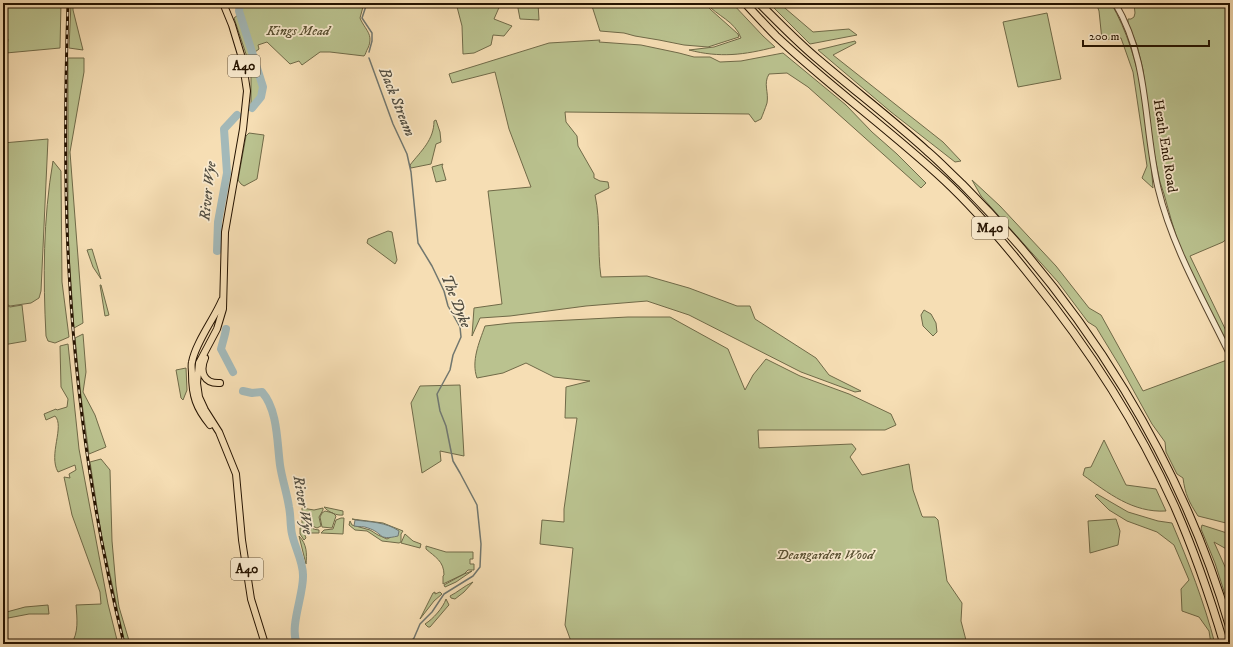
<svg xmlns="http://www.w3.org/2000/svg" width="1233" height="647" font-family="'IM FELL DW Pica',serif">
	<rect width="100%" height="100%" fill="#f6deb4"/>
	<filter id="stains"><feTurbulence type="fractalNoise" baseFrequency=".005" numOctaves="4"/><feColorMatrix values="0 0 0 0 .2 0 0 0 0 .09 0 0 0 0 .02 0 0 0 .5 -.17"/></filter>
	<radialGradient id="worn" r=".72"><stop offset=".6" stop-color="#630" stop-opacity="0"/><stop offset="1" stop-color="#630" stop-opacity=".3"/></radialGradient>
	<path fill="#bac28f" stroke="#706a48" d="M3,3h58l-1,45 -54,5 2,-14 -5,-3z
		M71,3h2v7l10,40 -14,-2z
		M242,3h122l-4,15c5,12 14,16 8,30 -2,3 -2,6 -4,8l-34,-4h-10l-18,13 -3,-4 -9,3 -23,-22 -9,3 1,4 -4,3 -15,-44z
		M456,3h45l-7,16 18,7 -8,10 -11,-1 -2,10 -17,8 -11,1 -1,-28z
		M517,3h21l1,17 -19,-1z
		M591,3h114l5,6 28,25 1,3 -31,10 -24,-2 -25,-5 -24,-4 -11,-3 -24,-2z
		M706,3h26l31,33 12,11c-31,8 -55,11 -86,3l25,-3 27,-9c-6,-17 -24,-22 -35,-35z
		M769,3h10l34,29 36,-3 8,6 -47,9z
		M1096,3h15c32,56 37,122 42,185l-11,-10 5,-12 -14,-94 -12,-34 -19,2 -3,-29z
		M1138,3h92v233l-7,6 -33,14 40,83v10l-50,-100 -9,-30 -7,-25 -4,-12 -6,-29 -11,-83 -6,-25 -9,-21v-5h3l3,-2 1,-4 -1,-9z
		M1047,13l14,66 -43,8 -15,-65z
		M238,15l24,75 -6,15 -5,3v-33l-5,-21 -12,-36z
		M600,40l-1,2 42,3 38,8 15,4h16l10,5 21,-1 42,-8 63,52 26,27 25,22 29,29 -5,5 -113,-101 -21,-14 -18,1c-6,10 0,18 -2,29 -2,6 -4,11 -6,16l-6,3 -6,-8 -184,-2 1,10 11,14 1,10 16,28v4l6,3 8,1 1,6 -14,7c6,27 2,55 6,82l46,-1 42,12 48,18h13l5,13 61,39 13,17 32,16 -6,1 -54,-20 -112,-57 -42,-14 -61,5 -76,10 -30,2 -8,18 2,-28 28,-4 -14,-113 43,-4 -22,-58 -14,-57 -43,11 -3,-9 100,-31z
		M855,41l1,2 -23,12 110,87 18,19 -6,1 -64,-50 -73,-62z
		M68,58h16v14l-14,80 13,171 -9,5 -6,-89z
		M436,120l4,12 1,10 -5,2 -5,20 -20,4 -1,-3c11,-14 24,-25 24,-44z
		M249,133l15,2 -7,44 -13,7 -3,-2 -3,-4 8,-44z
		M48,139l-7,152 -2,7 -8,5 -21,3 -7,-4v-159z
		M53,161l8,10 1,111 7,55 -14,6 -7,-2 -2,-5c-3,-58 -3,-117 7,-175z
		M443,164l-1,2 4,14 -10,2 -4,-15z
		M972,180l28,26 56,60 33,42 12,7 42,76 84,-31 3,7v157l-32,-8c-9,-14 -13,-22 -15,-38l-6,-4 -11,-22 -1,-10 -13,-18 -31,-56 -25,-41 -8,-5 -30,-40 -77,-86z
		M388,231l4,1 5,28 -2,4 -28,-21 1,-4z
		M92,249l9,30 -8,-12 -6,-17z
		M100,285h1l8,30 -4,1z
		M3,303l7,4 12,-2 4,36 -23,4z
		M924,310l7,4 5,9 1,9 -4,4 -10,-10 -2,-11z
		M628,317h42l58,32 17,41 8,-15 13,-16 34,17 49,18 42,20 5,11 -11,5h-127l1,18 93,-4 4,5 -6,8 12,18 47,-11 4,26 9,26 1,1h12l3,3 9,61 15,22 -1,18 6,23h-395l-7,-19 8,-77 -33,-4 2,-24 22,2v-13l13,-91h-12l1,-31 24,-6 -36,-4 -28,-14 -23,10 -26,5c-6,-17 2,-35 8,-52l26,-3z
		M83,334l3,38 -3,20 12,23 11,32 -17,7 -8,-58 -6,-58z
		M68,344l11,105 29,155 10,40h-47c8,-11 6,-26 5,-39l25,-1 -1,-12 -28,-77 -8,-38 6,1 -1,-4 7,-4 -1,-5 -17,7c-10,-17 7,-46 -3,-56l-9,4 -2,-6 12,-5 1,1 10,-3 1,-8 -7,-12 -1,-41z
		M186,368l1,22 -4,10 -2,-2 -5,-28z
		M460,385l4,71 -24,-5 1,10 -19,12 -11,-70 9,-17z
		M1104,440l22,45 30,4 10,22c-33,2 -58,-18 -83,-36l2,-7 6,-1z
		M101,459l9,11 2,71 4,45 3,21 11,37h-5l-24,-111 -11,-71z
		M1097,494l31,18 30,9 14,2c17,40 32,79 43,121h-4l-2,-13 -10,-14 -17,-6 -1,-22 8,-9 -15,-35 -17,-13 -30,-11 -18,-11 -14,-14z
		M324,507l19,4v4c-6,1 -15,-3 -19,-8z
		M302,508l12,2 9,-2v2l-4,7 2,9 -4,2 -7,-3h-6l-2,-2z
		M325,511l8,2 3,3 -4,12 -10,-1 -2,-10 2,-4z
		M341,518h3l-1,16 -22,-1 3,-3 9,-1 3,-9z
		M352,519l31,4 20,8 -2,3v8l-2,1 -17,-2 -15,-10 -12,-1 -6,-5 1,-4 2,4 18,5 8,5 9,4 12,-6 -9,-6z
		M1116,519l4,12 -2,14 -28,8 -2,-32z
		M1202,525l28,9v17l-16,-9 16,36v32l-15,-47 -14,-34z
		M303,526c6,0 10,4 16,4v3h-15l2,5 -2,2 -4,-6v-6z
		M405,534l8,7 8,3 -1,4 -19,-5z
		M299,536c8,8 8,18 7,28z
		M426,546l20,6h27v7h-3v5h4v6h-6l-4,4 8,-3 -16,11 -11,5 -1,-2 20,-11 -21,10v-8l1,-1c0,-14 -9,-18 -18,-26z
		M473,582l-9,10 -9,7 -4,-1 -1,-2c8,-4 14,-10 23,-14z
		M435,592v2l5,-2 2,2 -8,7 -14,18 13,-26z
		M446,599l3,6 -1,1 -18,21h-2l-3,-3c8,-5 18,-16 21,-25z
		M48,605l1,9h-20l-26,5v-6l22,-6z"/>
	<path fill="#a3b9b9" stroke="#71776f" d="M355,520c15,2 31,2 44,11l-1,5c-21,5 -14,-3 -30,-8 -4,-2 -9,-1 -14,-2z"/>
	<g fill="none" stroke-linecap="round" stroke-linejoin="round">
		<path stroke="#71776f" stroke-width="1.5" d="M365,3l1,3 -4,12 10,15v8l-3,11
			M369,58l24,66 14,30 4,18 7,71 14,23 12,25 4,15 12,21 1,10 -8,18 -3,15 -13,24 3,17 6,15 7,35 7,12 17,32 4,39 -1,23 -7,9 -29,18 -12,18 -12,12 -6,14 -5,6"/>
		<path stroke="#a3b9b9" stroke-width="8" d="M240,3l-1,8 24,76 -2,10 -9,11
			M217,251l1,-29 9,-49 -3,-44 13,-14
			M226,329l-1,5 -4,15 12,23
			M243,391l9,2 10,-1c16,18 15,51 18,73 2,14 7,28 9,42 2,9 1,18 3,27 3,14 11,27 11,41 1,19 -14,52 -6,69"/>
		<g stroke="#59462d" stroke-width="7">
			<path id="minor" d="M1115,3c35,59 28,121 43,185 14,59 46,113 72,167"/>
		</g>
		<g stroke="#251300" stroke-width="8">
			<path id="major" d="M223,3l9,22 10,33 5,33 -4,38 -18,103 -2,77 -6,20 -18,34 -2,20 2,14 6,13 14,22 17,42 6,66 9,59 14,45
				M205,358c-6,14 -1,26 15,25
				M210,425c-14,-17 -18,-29 -18,-51 0,-4 -1,-9 0,-12 4,-20 22,-43 30,-62"/>
		</g>
		<g stroke="#251300" stroke-width="9">
			<path id="highway" d="M745,3c10,11 20,22 31,33 53,50 114,94 168,144 31,29 60,63 87,97 57,70 106,146 143,228 20,45 36,92 50,139
				M759,3c20,20 39,40 61,58 35,30 73,59 107,90 12,10 23,22 35,33 123,123 220,277 268,444"/>
		</g>
		<use href="#minor" stroke="#f9eace" stroke-width="5"/>
		<use href="#major" stroke="#f6deb4" stroke-width="6"/>
		<use href="#highway" stroke="#f6deb4" stroke-width="7"/>
		<g stroke="#251300" stroke-width="3">
			<path id="rail" d="M68,3c-3,90 -4,180 1,269 7,125 25,250 55,372"/>
		</g>
		<use href="#rail" stroke="#f9eace" stroke-width="1.5" stroke-dasharray="4.5" stroke-linecap="butt"/>
	</g>
	<g text-anchor="middle" dominant-baseline="central" stroke-width="3.5" stroke-linejoin="round" paint-order="stroke">
		<g fill="#f9eace" stroke="#65543e" stroke-width="1">
			<rect x="228" y="55" width="32" height="22" rx="3"/>
			<rect x="972" y="217" width="36" height="22" rx="3"/>
			<rect x="231" y="558" width="32" height="22" rx="3"/>
		</g>
		<g font-size="13" font-weight="bold" fill="#251300">
			<text x="244" y="66">A40</text>
			<text x="990" y="228">M40</text>
			<text x="247" y="569">A40</text>
		</g>
		<g font-size="14" font-style="italic" fill="#595032" stroke="#f9eace">
			<text x="298" y="31">Kings Mead</text>
			<text x="825" y="555">Deangarden Wood</text>
		</g>
		<g font-size="14" fill="#251300" stroke="#f9eace">
			<text transform="translate(1165 146) rotate(81)">Heath End Road</text>
		</g>
		<g font-size="15" font-style="italic" fill="#514d41" stroke="#f9eace">
			<text transform="translate(397 102) rotate(68)">Back Stream</text>
			<text transform="translate(208 191) rotate(-84)">River Wye</text>
			<text transform="translate(456 301) rotate(68)">The Dyke</text>
			<text transform="translate(303 505) rotate(80)">River Wye</text>
		</g>
	</g>
	<rect width="1233" height="647" fill="none" stroke="#f6deb4" stroke-width="16"/>
	<rect x="4" y="4" width="1225" height="639" fill="none" stroke="#251300" stroke-width="2"/>
	<rect x="8" y="8" width="1217" height="631" fill="none" stroke="#251300"/>
	<path d="M1083 40v6h126v-6" fill="none" stroke="#251300" stroke-width="2"/>
	<text x="1089" y="40" font-size="12" fill="#251300" stroke="#f9eace" stroke-width="3" paint-order="stroke">200 m</text>
	<rect width="100%" height="100%" filter="url(#stains)"/>
	<rect width="100%" height="100%" fill="url(#worn)"/>
</svg>
